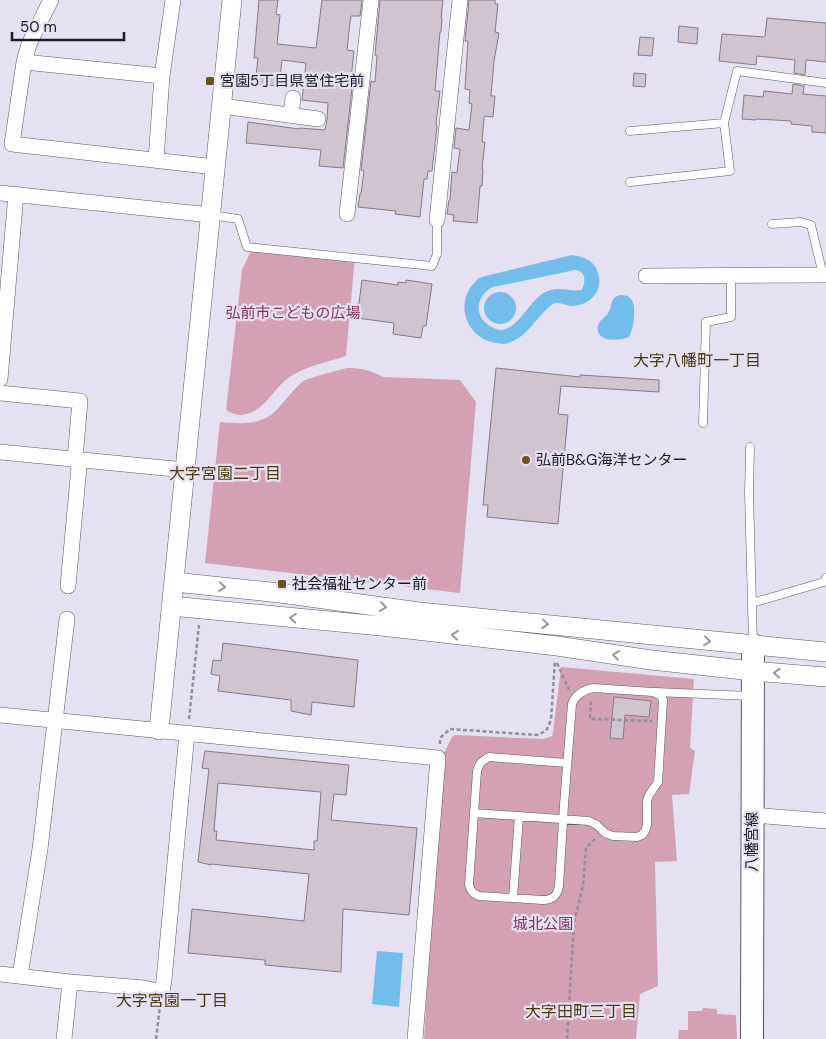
<svg xmlns="http://www.w3.org/2000/svg" width="826" height="1039" font-family="'DM Sans','Noto Sans JP',sans-serif">
	<rect width="100%" height="100%" fill="#e5e1f2"/>
	<path fill="#d4a0b4" d="M254,244l101,12 -9,100c-18,6 -39,10 -55,20 -18,11 -26,38 -51,39 -4,0 -10,-3 -14,-5l16,-140z
		M347,368c15,0 23,2 36,9l77,3 16,22 -16,191 -255,-30 15,-141c25,2 44,4 61,-17 7,-8 13,-16 21,-23 7,-5 35,-11 45,-14z
		M561,667l133,12 -4,69 5,3 -6,43 -17,1 5,66 -22,1 3,124 -18,8 -4,45h-212l17,-275 3,-11 8,-16 3,-2 88,4 9,-3 1,-4z
		M703,1008l14,1v5l19,1 1,24h-59l1,-9h9v-19h14z"/>
	<path fill="#72bdea" fill-rule="evenodd" d="M572,255c14,2 25,7 27,22 3,16 -11,29 -27,29 -6,0 -13,-5 -19,-2 -4,2 -8,7 -11,10 -11,12 -21,28 -39,30 -2,0 -6,-1 -7,-1 -30,-5 -42,-40 -21,-61 2,-3 6,-5 10,-6zM575,270c11,2 11,10 7,20 -12,2 -23,-4 -34,1 -18,6 -27,37 -47,39 -4,0 -8,-2 -11,-4 -17,-10 -14,-31 3,-39z
		M484 308a16 16 0 1 1 32 0a16 16 0 1 1-32 0Z
		M621,295l7,1c3,3 4,3 5,7 3,8 0,28 -4,34 -9,4 -34,6 -31,-11 1,-6 7,-8 10,-13 6,-8 0,-15 13,-18z
		M377,951l26,2 -4,54 -27,-3z"/>
	<path fill="#d1c4d1" stroke="#867a86" fill-rule="evenodd" d="M259,0h19l-2,14 4,1 -3,29 39,4 6,-48h40l-2,16h-9l-1,6 -3,28 7,1 -3,28h2l-10,89 -24,-2 2,-16 -75,-7 2,-21 51,7 1,-1 25,2 2,-10 1,-17 -26,-3 4,-37 -24,-3 -3,26 -24,-2 3,-26h-4z
		M380,0h63l-2,18h1l-1,14h-1l-5,59h5l-4,32 1,3 -5,45h-4l-1,8h-3l-4,38 -25,-3 1,-3 -38,-4 2,-13h1l3,-23 -3,-1 10,-89 4,1 2,-26 -2,-1z
		M469,0h26v4h3l-3,28 4,1 -5,28 -3,35h4l-2,21 -8,-1 -1,2 -2,24h3l-3,27h1l-1,17h-2l-3,37 -24,-2 1,-6 -7,-1 2,-14h1l2,-28 5,1 3,-24 -6,-1 2,-20 13,2 3,-26 -3,-1 1,-13 -5,-1 3,-48h-3z
		M767,18l59,5v39l-20,-2 -1,15 -11,-2 1,-13 -38,-4 -1,9 -37,-4 3,-27 42,3 1,-1z
		M679,26l19,2 -1,16 -19,-2z
		M640,37l14,1 -2,18 -14,-1z
		M634,73l12,1 -1,13 -12,-1z
		M793,84l11,2 -1,8 23,2v37l-14,-1v-6l-21,-2v-3l-35,-2v1l-14,-1 2,-24 19,2 1,-6 28,3z
		M362,280l36,5v-3l8,1v-3l26,4 -6,42h-3l-2,12 -28,-4 1,-11 -37,-5z
		M496,368l84,9v-2l79,5v12l-98,-6 -3,28 10,1 -10,109 -71,-7 1,-12h-5z
		M223,643l135,17 -4,47 -42,-5 -1,13 -20,-4v-11l-73,-9 2,-15 -9,-2 2,-14 8,1z
		M614,697l37,4 -2,16 -24,-2 -2,24 -13,-1z
		M205,751l144,14 -3,30 -12,-1 -3,26 86,8 -8,87 -66,-6 -2,63 -76,-7v-5l-77,-7 4,-44 112,12 5,-47 -98,-10v1l-13,-3 11,-93 -7,-1zM218,783l103,9 -4,49h-3v9l-98,-10 1,-9h-3z"/>
	<g fill="none" stroke-linecap="round" stroke-linejoin="round">
		<g stroke="#5b5866" stroke-width="9">
			<path id="service" d="M630,131l94,-8
				M630,182l100,-11 -6,-48 13,-52 89,12
				M211,215l27,4 9,28 185,19 5,-12v-34
				M772,224l29,-2 10,3 12,50
				M703,423l3,-101 25,-5v-41
				M750,447l-1,46 4,150
				M752,603l72,-21 2,-4
				M655,692l96,4
				M474,813l115,8 8,4 8,8 8,3 24,1 5,-2 3,-4 2,-6v-24l2,-6 9,-13 5,-82 -2,-4 -8,-4 -60,-4c-9,2 -18,7 -21,16l-8,101 -5,81c-2,10 -6,14 -17,14l-63,-4c-6,-3 -9,-5 -10,-12l8,-113c2,-8 5,-10 12,-14l78,6
				M513,898l6,-82"/>
		</g>
		<g stroke="#5b5866" stroke-width="16">
			<path id="minor" d="M51,0l-22,44 -5,18 -12,82 203,23
				M24,62l138,14
				M222,106l96,13
				M291,115l2,-17
				M156,160l6,-84 11,-76
				M0,193l211,22
				M347,214l24,-214
				M437,220l23,-220
				M646,276l180,-1
				M0,379l16,-185
				M0,393l80,8 -5,58 4,8 -11,119
				M0,452l185,18
				M0,715l438,43 -23,281
				M752,815l74,6
				M0,974l70,8 74,6 18,4 2,-12 23,-247
				M20,976l20,-127 27,-230
				M64,1039l6,-57"/>
		</g>
		<g stroke="#5b5866" stroke-width="20">
			<path id="tertiary" d="M174,582l106,11 139,19 407,40
				M171,606l210,20 176,20 94,14 102,11 73,6
				M159,730l73,-730"/>
		</g>
		<g stroke="#5b5866" stroke-width="24">
			<path id="secondary" d="M752,1039l1,-394"/>
		</g>
		<path stroke="#928f9c" stroke-width="2.5" stroke-dasharray="4 2.5" stroke-linecap="butt" d="M557,663l12,27
			M591,701l-1,18 62,2
			M189,719l10,-94
			M440,744v-6l10,-9 87,6 9,-4 5,-11 4,-59
			M156,1039l4,-33
			M567,1039l7,-117 9,-36 3,-38 10,-10"/>
		<use href="#service" stroke="#fff" stroke-width="8"/>
		<use href="#minor" stroke="#fff" stroke-width="15"/>
		<use href="#tertiary" stroke="#fff" stroke-width="19"/>
		<use href="#secondary" stroke="#fff" stroke-width="22"/>
	</g>
	<defs><path id="oneway-chevron" d="M-2-3.5L2.5 0L-2 3.5" fill="none" stroke-width="1.6" stroke-linecap="round" stroke-linejoin="round" transform="scale(1.25)"/></defs>
	<g stroke="#99989b">
		<use href="#oneway-chevron" transform="translate(222 587) rotate(6)"/>
		<use href="#oneway-chevron" transform="translate(383 607) rotate(8)"/>
		<use href="#oneway-chevron" transform="translate(293 618) rotate(-175)"/>
		<use href="#oneway-chevron" transform="translate(545 624) rotate(6)"/>
		<use href="#oneway-chevron" transform="translate(455 635) rotate(-174)"/>
		<use href="#oneway-chevron" transform="translate(707 641) rotate(6)"/>
		<use href="#oneway-chevron" transform="translate(616 655) rotate(-172)"/>
		<use href="#oneway-chevron" transform="translate(777 673) rotate(-176)"/>
	</g>
	<g fill="#695121" stroke="#e5e1f2" stroke-width="2">
		<rect x="205" y="76" width="10" height="10" rx="2.5"/>
		<circle cx="526" cy="460" r="5"/>
		<rect x="277" y="579" width="10" height="10" rx="2.5"/>
	</g>
	<g text-anchor="middle" dominant-baseline="central" stroke-width="4.5" stroke-linejoin="round" paint-order="stroke">
		<g font-size="15" fill="#1c1b21" stroke="#e5e1f2" text-anchor="start">
			<text x="220" y="81">宮園5丁目県営住宅前</text>
			<text x="536" y="460">弘前B&amp;G海洋センター</text>
			<text x="292" y="584">社会福祉センター前</text>
		</g>
		<g font-size="15" fill="#882f59" stroke="#e5e1f2">
			<text x="293" y="313">弘前市こどもの広場</text>
			<text x="543" y="924">城北公園</text>
		</g>
		<g font-size="15" fill="#1c1b21" stroke="#e5e1f2">
			<text transform="translate(752 842) rotate(-90)">八幡宮線</text>
		</g>
		<g font-size="16" fill="#4b3811" stroke="#e5e1f2">
			<text x="697" y="360">大字八幡町一丁目</text>
			<text x="225" y="473">大字宮園二丁目</text>
			<text x="172" y="1000">大字宮園一丁目</text>
			<text x="581" y="1011">大字田町三丁目</text>
		</g>
	</g>
	<path d="M12 32v8h112v-8" fill="none" stroke="#1c1b21" stroke-width="2.5"/>
	<text x="20" y="32" font-size="15" fill="#1c1b21" stroke="#e5e1f2" stroke-width="4" paint-order="stroke">50 m</text>
</svg>
